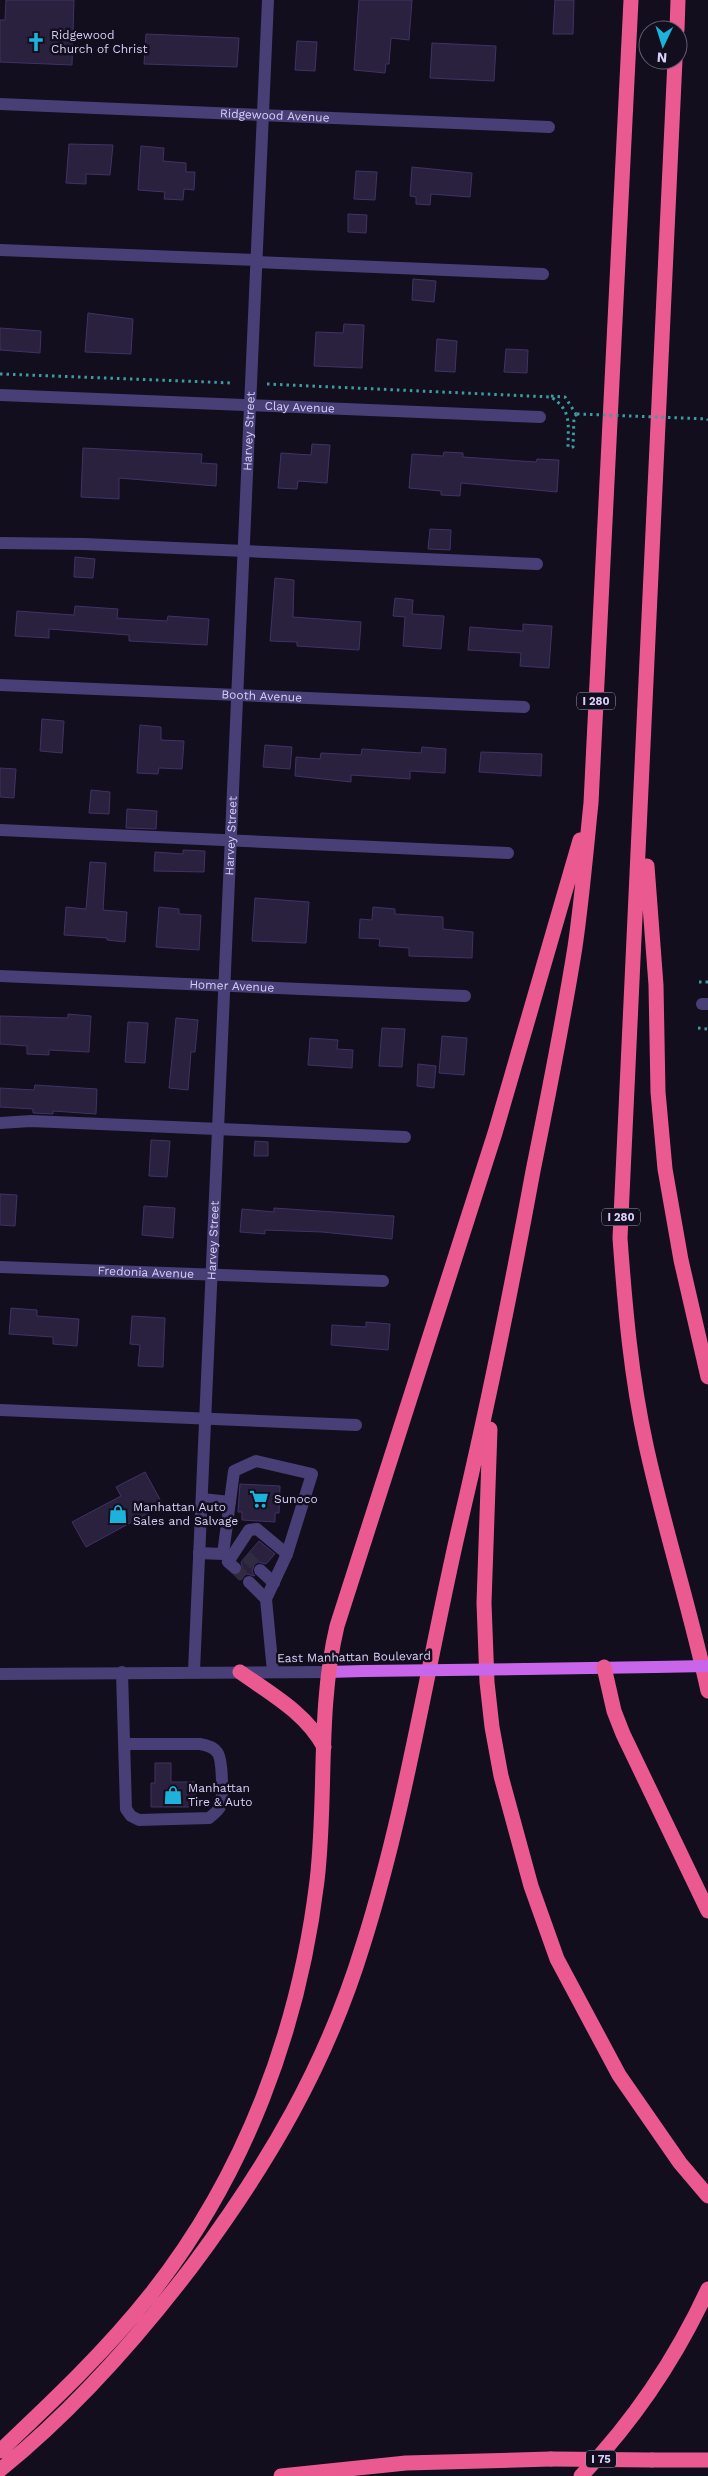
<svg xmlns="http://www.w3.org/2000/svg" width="708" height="2476" font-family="'Work Sans',sans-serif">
	<rect width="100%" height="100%" fill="#120e1d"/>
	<path fill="#2a213f" stroke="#413265" d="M6,0h68l-2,65 -72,-3v-42h5z
		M359,0h53l-3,40 -18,-2 -2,26h-3l-1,9 -31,-3z
		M555,0h19l-1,34h-20z
		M146,34l93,4 -2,29 -93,-3z
		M297,41l20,1 -2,29 -20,-1z
		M432,43l64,3 -2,35 -64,-3z
		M69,144l44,1 -3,30 -24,-1v10l-20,-1z
		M141,146l23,2 -1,13 23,2v9h9l-1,18 -10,-1 -1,11 -19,-1 1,-7 -27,-2z
		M412,167l60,6 -2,24 -39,-3 -1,11 -14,-1v-7l-6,-1z
		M356,171l21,1 -2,28 -21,-1z
		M348,214l19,1 -1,18 -18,-1z
		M413,279l23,2 -2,21 -22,-2z
		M88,313l45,6 -2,35 -46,-2z
		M344,324l20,1 -2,43 -48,-2 2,-34 27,1z
		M0,328l41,3 -1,22 -40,-3z
		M437,339l20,2 -2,31 -20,-1z
		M506,349l22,1 -1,23 -23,-1z
		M312,444l18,1 -3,38 -29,-2 -1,8 -19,-1 3,-35 30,2z
		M83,448l119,6 -1,9 16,1 -1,22 -97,-8v21l-38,-2z
		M444,452l19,1v4l73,5 1,-3 22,1 -2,32 -96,-9 -1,13 -19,-1v-4l-32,-3 3,-34 31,2z
		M430,529l21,1 -1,20 -22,-1z
		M75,557l20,2 -2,19 -19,-1z
		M275,578l19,2 -1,37 68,5 -2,28 -62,-4v-4l-27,-1z
		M395,598l18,2 -1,14 32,2 -3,33 -38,-3 2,-29 -12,-1z
		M75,606l43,3 -1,9 50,3 1,-5 41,3 -2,26 -78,-4v-6l-80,-6v9l-34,-2 2,-25 57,4z
		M523,624l29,2 -3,42 -29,-2 1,-13 -53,-3 2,-23 53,4z
		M42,719l22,2 -2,32 -22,-2z
		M140,725l21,2v13l23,1 -2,28 -23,-1 -1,6 -21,-1z
		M265,745l27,2 -2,22 -27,-2z
		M422,747l24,2 -1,24 -35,-2v8l-59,-4v7l-56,-6 1,-19 24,2 1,-6 40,2 1,-6 59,4z
		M481,752l61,2 -1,22 -62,-4z
		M0,768l16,1 -2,29 -14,-1z
		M91,790l19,2 -1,22 -20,-1z
		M127,809l30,2 -1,18 -30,-1z
		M183,850l22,1 -1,21 -50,-1 1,-19 28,2z
		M90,862l16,1 -3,47 24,2 -2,30 -18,-2v-2l-43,-3 2,-28 20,2z
		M255,898l54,4 -3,41 -54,-2z
		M159,907l20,2v5l22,1 -2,35 -43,-3z
		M373,907l22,2v5l48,3v12l30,3 -1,26 -63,-2v-8l-30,-2 1,-7 -21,-1 1,-19 12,1z
		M68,1014l23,2 -2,36 -40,-2v5l-22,-1v-8l-27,-2v-28l68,2z
		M176,1018l22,2 -3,32h-4l-3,38 -19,-2z
		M128,1022l20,1 -3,40 -20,-1z
		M382,1028l23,1 -3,38 -23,-1z
		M442,1036l25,2 -3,37 -25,-2z
		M310,1038l28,2 -1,9 16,1 -1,18 -44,-3z
		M418,1064l18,2 -2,22 -17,-2z
		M35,1085l62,4 -1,25 -43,-3v3l-20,-1v-4l-33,-2v-19l34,2z
		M151,1140l19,1 -3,36 -18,-1z
		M255,1141l13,1v14h-14z
		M0,1194l17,1 -2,31 -15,-1z
		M144,1206l31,2 -2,30 -31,-3z
		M274,1208l120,8 -2,23 -70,-7 -57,-2v4l-25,-2 2,-23 32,3z
		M11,1308l26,2v6l42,3 -2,27 -24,-2v-7l-44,-3z
		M132,1316l33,2 -2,49 -25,-1 2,-21 -10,-1z
		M366,1322l24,2 -2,26 -57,-5 1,-20 34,2z
		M145,1472l18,33 -77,42 -14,-25 49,-26 -5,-9z
		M240,1484l40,2 -1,27h-4v9l-33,-2v-8h-4z
		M259,1541l16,13 -9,10 -8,-2 -4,3 -2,7 3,4 -9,-2 -5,6 -5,-4 7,-6 -2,-8z
		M155,1763h16v19h24l1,25h-45v-24h4z"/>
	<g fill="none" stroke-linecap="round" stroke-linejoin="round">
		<path stroke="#302b3e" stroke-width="12" stroke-dasharray="12 6" stroke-linecap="butt" d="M246,1556l14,14
			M235,1568l14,14"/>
		<path stroke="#3c9da1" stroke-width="3" stroke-dasharray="2.5 4" stroke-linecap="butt" d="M0,374l233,9
			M267,384l284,13c21,14 17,26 17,50h5l1,-30 3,-3
			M551,396l14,1 11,17
			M707,419l1,1
			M699,982h9
			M698,1028l10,1"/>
		<g stroke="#473f76" stroke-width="12">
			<path id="s1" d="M0,104l549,23"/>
			<path d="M0,250l257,10"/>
			<path d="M256,262l287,12"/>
			<path id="s2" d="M0,395l540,22"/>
			<path d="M0,543l84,1 453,20"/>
			<path id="s3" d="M0,685l524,22"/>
			<path d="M0,830l508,23"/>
			<path id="s4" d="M0,976l465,20"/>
			<path d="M702,1004h6"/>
			<path d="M0,1123l31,-2 374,16"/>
			<path id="s5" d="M0,1267l383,14"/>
			<path d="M0,1410l356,15"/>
			<path d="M202,1499l28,3"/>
			<path d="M199,1553l24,1 11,-83 22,-10 56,13 -25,80 -21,45 7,73"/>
			<path d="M235,1568l-7,-6 21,-32 8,-1 30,25"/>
			<path d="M260,1570l14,13"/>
			<path d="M249,1582l17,17"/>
			<path id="s6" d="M194,1671l74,-1671"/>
			<path d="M122,1672l4,137 5,7 8,4 70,-2c5,-4 8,-6 11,-11 3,-8 3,-48 -3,-55 -4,-5 -10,-7 -17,-8h-76"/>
			<path d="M0,1674l328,-2"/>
		</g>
		<path stroke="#c865eb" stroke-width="12" d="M526,1669l129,-2
			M328,1672l36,-1"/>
		<path stroke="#ea5a90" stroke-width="15" d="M677,30l1,-30
			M675,60l-55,1178c5,69 11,139 26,207 18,83 44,163 62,246
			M647,866l9,119 2,107 7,77 16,91 27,117
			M490,1429l-6,174 3,79 5,45 9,49 30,110 26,73 62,116 61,88 28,33
			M604,1667l10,44 9,23 85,177
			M240,1672c31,22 66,41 84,75
			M0,2451c53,-50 106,-100 151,-157 94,-119 148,-264 166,-413 10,-85 0,-171 20,-255l158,-493 85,-293
			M652,2460h56
			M0,2470c73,-59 136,-130 193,-205 75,-101 133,-199 170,-320 43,-136 64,-278 96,-417 28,-118 52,-237 74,-357 15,-74 30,-149 42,-224 7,-48 11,-96 16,-144l40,-803
			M281,2476l125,-13 145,-4
			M581,2476c53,-55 95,-118 127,-187"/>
		<path stroke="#3c9da1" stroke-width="3" stroke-dasharray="2.5 4" stroke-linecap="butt" d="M577,414l130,5"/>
		<path stroke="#c865eb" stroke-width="12" d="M655,1667l53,-1
			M364,1671l162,-2"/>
		<path stroke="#ea5a90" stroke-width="15" d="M551,2459l101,1"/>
	</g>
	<defs>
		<g id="church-bare" transform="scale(1.5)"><path d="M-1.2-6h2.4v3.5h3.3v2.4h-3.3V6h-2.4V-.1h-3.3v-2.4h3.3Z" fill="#1cb2da" stroke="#120e1d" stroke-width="2.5" paint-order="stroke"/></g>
		<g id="supermarket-bare" transform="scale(1.5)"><path d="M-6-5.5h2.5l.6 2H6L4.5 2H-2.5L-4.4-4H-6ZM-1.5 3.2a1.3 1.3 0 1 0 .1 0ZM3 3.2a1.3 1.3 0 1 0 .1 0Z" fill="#1cb2da" stroke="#120e1d" stroke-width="2.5" paint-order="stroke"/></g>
		<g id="shop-bare" transform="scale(1.5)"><path d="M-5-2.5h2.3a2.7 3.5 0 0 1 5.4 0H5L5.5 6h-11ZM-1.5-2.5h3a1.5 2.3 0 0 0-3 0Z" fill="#1cb2da" stroke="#120e1d" stroke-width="2.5" paint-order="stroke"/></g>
	</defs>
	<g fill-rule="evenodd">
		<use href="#church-bare" x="36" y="42"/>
		<use href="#supermarket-bare" x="259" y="1499"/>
		<use href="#shop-bare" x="118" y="1514"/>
		<use href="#shop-bare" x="173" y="1795"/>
	</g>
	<g text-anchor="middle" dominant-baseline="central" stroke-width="5" stroke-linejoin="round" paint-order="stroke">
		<g fill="#120e1d" stroke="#9d96b7" stroke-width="1">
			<rect x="577" y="692.5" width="38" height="17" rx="4"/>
			<rect x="602" y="1208.5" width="38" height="17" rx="4"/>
			<rect x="586" y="2450.5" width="30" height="17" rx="4"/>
		</g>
		<g font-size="11" font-weight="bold" fill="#d9d0f9">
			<text x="596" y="701">I 280</text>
			<text x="621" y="1217">I 280</text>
			<text x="601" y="2459">I 75</text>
		</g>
		<g font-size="12" fill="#d9d0f9" stroke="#120e1d" text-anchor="start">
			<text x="51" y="35">Ridgewood<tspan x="51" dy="14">Church of Christ</tspan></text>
			<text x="274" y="1499">Sunoco</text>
			<text x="133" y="1507">Manhattan Auto<tspan x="133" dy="14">Sales and Salvage</tspan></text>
			<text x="188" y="1788">Manhattan<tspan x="188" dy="14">Tire &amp; Auto</tspan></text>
		</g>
		<g font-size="12" fill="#d9d0f9" stroke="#120e1d">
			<text stroke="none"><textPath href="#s1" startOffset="275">Ridgewood Avenue</textPath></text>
			<text stroke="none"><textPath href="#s2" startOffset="300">Clay Avenue</textPath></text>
			<text stroke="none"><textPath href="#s6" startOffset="1241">Harvey Street</textPath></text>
			<text stroke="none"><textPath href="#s3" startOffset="262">Booth Avenue</textPath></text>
			<text stroke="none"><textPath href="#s6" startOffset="836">Harvey Street</textPath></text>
			<text stroke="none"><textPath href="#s4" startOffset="232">Homer Avenue</textPath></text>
			<text stroke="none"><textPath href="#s6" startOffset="431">Harvey Street</textPath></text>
			<text stroke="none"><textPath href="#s5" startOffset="146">Fredonia Avenue</textPath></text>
			<text transform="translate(354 1657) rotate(-1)">East Manhattan Boulevard</text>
		</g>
	</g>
	<g transform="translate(663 45) rotate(184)"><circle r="24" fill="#120e1d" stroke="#625c75"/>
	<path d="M0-4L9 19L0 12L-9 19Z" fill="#1cb2da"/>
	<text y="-8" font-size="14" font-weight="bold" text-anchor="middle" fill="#d9d0f9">N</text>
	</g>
</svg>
